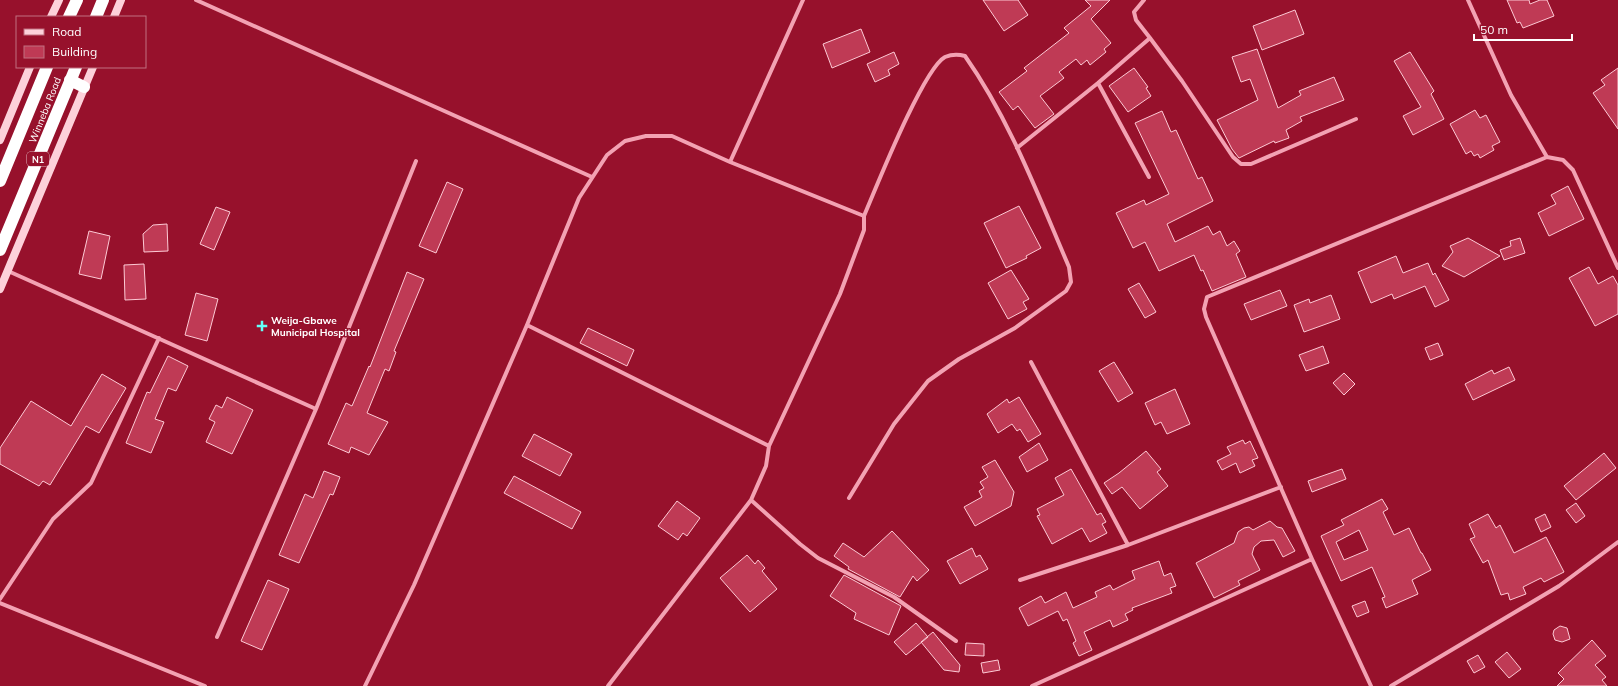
<svg xmlns="http://www.w3.org/2000/svg" width="1618" height="686" font-family="Mulish,sans-serif">
	<rect width="100%" height="100%" fill="#97112c"/>
	<path fill="#bf3a55" stroke="#fdcad5" fill-rule="evenodd" d="M983,0h35l10,15 -24,16z
		M1085,0h25l-19,19 20,24 -7,6 2,3 -16,13 -3,-5 -6,5 -5,-6 -17,13 5,6 -24,18 14,18 -19,14 -17,-22 -5,4 -14,-18 28,-21 -3,-3 45,-35 -5,-5 27,-22z
		M1507,0h22l1,4 10,-4h7l7,16 -31,12 -3,-6 -3,1z
		M1295,10l9,24 -42,16 -9,-24z
		M861,29l9,23 -38,16 -9,-24z
		M1257,49l21,59 23,-13 -2,-4 35,-14 10,23 -44,17 2,4 -16,9 3,8 -14,5 -1,-2 -35,17 -7,-9 -15,-29 41,-20 -8,-21 -9,3 -9,-25z
		M894,52l5,12 -11,6 2,5 -15,7 -8,-18z
		M1410,52l24,39 -3,3 13,25 -31,16 -10,-19 18,-9 -27,-46z
		M1134,68l14,19 -2,1 5,8 -23,16 -19,-26z
		M1618,68v61l-25,-36 12,-8 -4,-5z
		M1475,110l5,8 6,-3 14,27 -8,4 2,4 -14,8 -2,-4 -4,2 -3,-5 -5,3 -16,-30z
		M1162,111l9,21 5,-2 22,49 4,-2 11,24 -46,23 8,18 33,-16 5,9 7,-4 7,15 7,-5 6,10 -4,3 10,23 -34,14 -9,-21 -2,1 -7,-16 -35,16 -14,-29 -12,6 -17,-35 28,-13 2,5 23,-11 -34,-71z
		M447,182l16,7 -27,64 -17,-7z
		M1568,186l16,33 -35,17 -11,-23 18,-9 -5,-9z
		M1019,206l22,42 -15,8 1,2 -21,10 -22,-45z
		M216,207l14,5 -16,38 -14,-6z
		M167,224l1,27 -24,1 -1,-18 10,-9z
		M89,231l21,5 -9,43 -22,-5z
		M1468,238l32,18 -36,21 -22,-11 11,-14 -3,-6z
		M1520,238l5,15 -21,7 -4,-10 11,-4 -1,-5z
		M1396,256l7,17 25,-10 5,12 2,-2 14,27 -14,7 -10,-21 -31,13 -2,-5 -21,9 -13,-31z
		M144,264l2,35 -21,1 -1,-35z
		M1589,267l9,17 15,-8 5,9v29l-23,12 -26,-48z
		M1011,270l18,29 -6,3 4,7 -19,10 -20,-36z
		M407,272l17,7 -30,72 2,1 -7,19 -4,-2 -18,44 21,9 -19,33 -18,-8 -2,6 -21,-9 18,-41 6,3 17,-40 1,1z
		M1139,283l17,29 -11,6 -17,-29z
		M1280,290l7,16 -36,14 -7,-16z
		M196,293l22,6 -11,42 -22,-6z
		M1331,295l9,24 -36,13 -10,-27 15,-6 1,4z
		M588,328l46,22 -7,16 -47,-23z
		M1438,343l5,12 -13,5 -5,-12z
		M1323,346l6,17 -23,8 -7,-16z
		M168,356l20,10 -12,25 -8,-3 -13,31 9,3 -13,31 -25,-10 21,-51 3,1z
		M1114,362l19,31 -15,9 -19,-31z
		M1509,367l6,13 -42,20 -8,-16 27,-14 2,4z
		M1344,373l11,11 -11,11 -11,-12z
		M102,374l24,14 -27,45 -13,-7 -36,59 -7,-4 -4,5 -39,-22v-16l31,-47 40,25z
		M1175,389l15,35 -23,10 -6,-12 -6,3 -10,-22z
		M227,397l26,13 -21,44 -26,-12 9,-20 -6,-3 7,-14 6,3z
		M1019,397l22,37 -13,8 -8,-13 -3,2 -5,-7 -14,9 -11,-19 20,-15 2,4z
		M534,434l38,20 -12,22 -38,-20z
		M1243,440l2,4 5,-3 8,17 -6,2 3,6 -15,7 -4,-10 -14,7 -5,-9 14,-7 -4,-7z
		M1039,443l9,17 -21,12 -8,-15z
		M1146,451l15,18 -4,3 11,14 -28,23 -18,-22 -10,7 -8,-11 15,-10z
		M1604,453l12,15 -40,32 -12,-14z
		M995,460l19,32 -3,14 -36,20 -11,-19 18,-10 -3,-6 5,-3 -4,-6 8,-5 -6,-10z
		M1071,469l26,46 4,-2 5,9 -4,2 5,9 -17,9 -8,-14 -30,16 -15,-28 3,-1 -3,-6 27,-14 -9,-17z
		M1342,469l4,10 -34,13 -4,-11z
		M324,471l16,6 -7,18 -3,-1 -31,69 -20,-8 26,-61 8,4z
		M514,476l67,36 -9,17 -68,-36z
		M1382,499l6,10 -5,3 11,23 15,-7 12,25h1l9,17 -19,10 6,14 -32,14 -4,-10 3,-1 -13,-30 -31,14 -20,-45 23,-11 -3,-5zM1359,530l9,20 -24,10 -8,-18z
		M677,501l23,17 -13,18 -4,-3 -5,7 -20,-14z
		M1576,503l9,13 -9,7 -10,-13z
		M1488,514l8,14 4,-3 14,28 32,-16 18,35 -20,10 -3,-4 -18,9 3,7 -16,6 -2,-7 -7,2 -13,-35 -5,3 -13,-24 5,-2 -6,-13z
		M1545,514l6,13 -10,5 -6,-13z
		M1270,521l7,6 5,1 13,23 -12,6 -9,-17 -13,1 -7,6 -2,7 8,16 -22,11 2,4 -26,13 -18,-35 38,-20 4,-11 6,-4 5,-1 4,3z
		M892,531l37,39 -12,11 -4,-5 -13,21 -52,-28 1,-2 -15,-11 9,-13 21,14z
		M972,548l4,9 4,-2 8,14 -28,15 -13,-23z
		M747,555l8,9 3,-4 7,8 -3,3 15,18 -27,23 -30,-34z
		M1159,561l5,15 7,-3 5,13 -6,2 2,5 -40,15 1,2 -8,4 3,6 -15,7 -3,-7 -26,12 8,18 -13,6 -6,-13 3,-2 -9,-22 -4,2 -5,-10 -30,15 -9,-18 22,-12 4,7 21,-11 7,16 24,-11 -2,-5 15,-7 3,5 22,-11 -3,-8z
		M844,575l57,31 -12,29 -35,-16 2,-6 -26,-17z
		M268,580l21,9 -27,61 -21,-9z
		M1365,601l4,11 -12,5 -5,-11z
		M916,623l12,14 -22,18 -12,-13z
		M1560,626l7,2 3,11 -8,3 -7,-2 -2,-6 1,-4z
		M933,632l27,33 -1,7 -15,-2 -23,-28z
		M1592,640l14,16 -11,9 11,12 -4,3 5,6h-50l7,-7 -6,-6z
		M966,643l18,1v12l-19,-1z
		M1507,652l14,17 -12,9 -14,-16z
		M1478,655l7,12 -11,6 -7,-12z
		M998,660l2,10 -17,3 -2,-10z"/>
	<g fill="none" stroke-linecap="round" stroke-linejoin="round">
		<path stroke="#f3a2b3" stroke-width="4" d="M196,0l396,177
			M1468,0l43,95 36,62
			M1150,38l32,43 51,76 8,7h10l105,-45
			M1098,83l51,94
			M1017,148l81,-65 52,-45 -14,-18 -2,-8 10,-12
			M730,162l73,-162
			M8,271l308,138
			M527,325l242,121
			M1031,362l97,183
			M751,500l49,44 18,14 76,39 62,44
			M1020,580l108,-35 153,-58
			M0,599l53,-80 38,-36 68,-145
			M0,603l205,83
			M217,637l99,-228 100,-248
			M365,686l49,-101 113,-260 52,-127 28,-43 18,-14 21,-5h26l58,26 134,54
			M608,686l143,-186 15,-34 3,-20 71,-152 24,-64v-14c12,-28 59,-147 81,-159 7,-3 13,-3 20,-1 45,64 73,139 104,211l2,15 -5,9 -51,37 -56,31 -31,22 -34,43 -45,74
			M1032,686l280,-127
			M1371,686l-59,-127 -106,-242 -2,-8 3,-12 340,-140 16,3 10,10 45,98
			M1391,686l168,-100 59,-44"/>
		<path stroke="#fdd1da" stroke-width="8" d="M51,17l8,-17
			M114,17l7,-17
			M0,140l30,-73
			M0,289l93,-222"/>
		<path stroke="#fff" stroke-width="12" d="M69,17l8,-17
			M96,17l7,-17
			M70,80l14,7
			M0,181l47,-114
			M0,250l76,-183"/>
	</g>
	<path fill="#64fff7" stroke="#97112c" stroke-width="1.5" d="M260 320h4v4h4v4h-4v4h-4v-4h-4v-4h4z"/>
	<g text-anchor="middle" dominant-baseline="central" stroke-width="3" stroke-linejoin="round" paint-order="stroke">
		<rect fill="#97112c" stroke="#e0b8c0" stroke-width="1" x="27" y="152" width="22" height="14" rx="3"/>
		<g font-size="9" font-weight="bold" fill="#fff">
			<text x="38" y="159">N1</text>
		</g>
		<g font-size="10" fill="#fff" stroke="#97112c">
			<text transform="translate(45 110) rotate(-68)">Winneba Road</text>
		</g>
		<g font-size="10" font-weight="bold" fill="#fff" stroke="#97112c" text-anchor="start">
			<text x="271" y="320">Weija-Gbawe<tspan x="271" dy="12">Municipal Hospital</tspan></text>
		</g>
	</g>
	<rect x="16" y="16" width="130" height="52" fill="#97112c" stroke="#c17080"/>
	<rect x="24" y="29" width="20" height="6" fill="#fdd1da" stroke="#c17080"/>
	<text x="52" y="36" font-size="12" fill="#ffffff">Road</text>
	<rect x="24" y="46" width="20" height="12" fill="#bf3a55" stroke="#c17080"/>
	<text x="52" y="56" font-size="12" fill="#ffffff">Building</text>
	<path d="M1474 34v6h98v-6" fill="none" stroke="#ffffff" stroke-width="2"/>
	<text x="1480" y="34" font-size="12" fill="#ffffff" stroke="#97112c" stroke-width="3" paint-order="stroke">50 m</text>
</svg>
